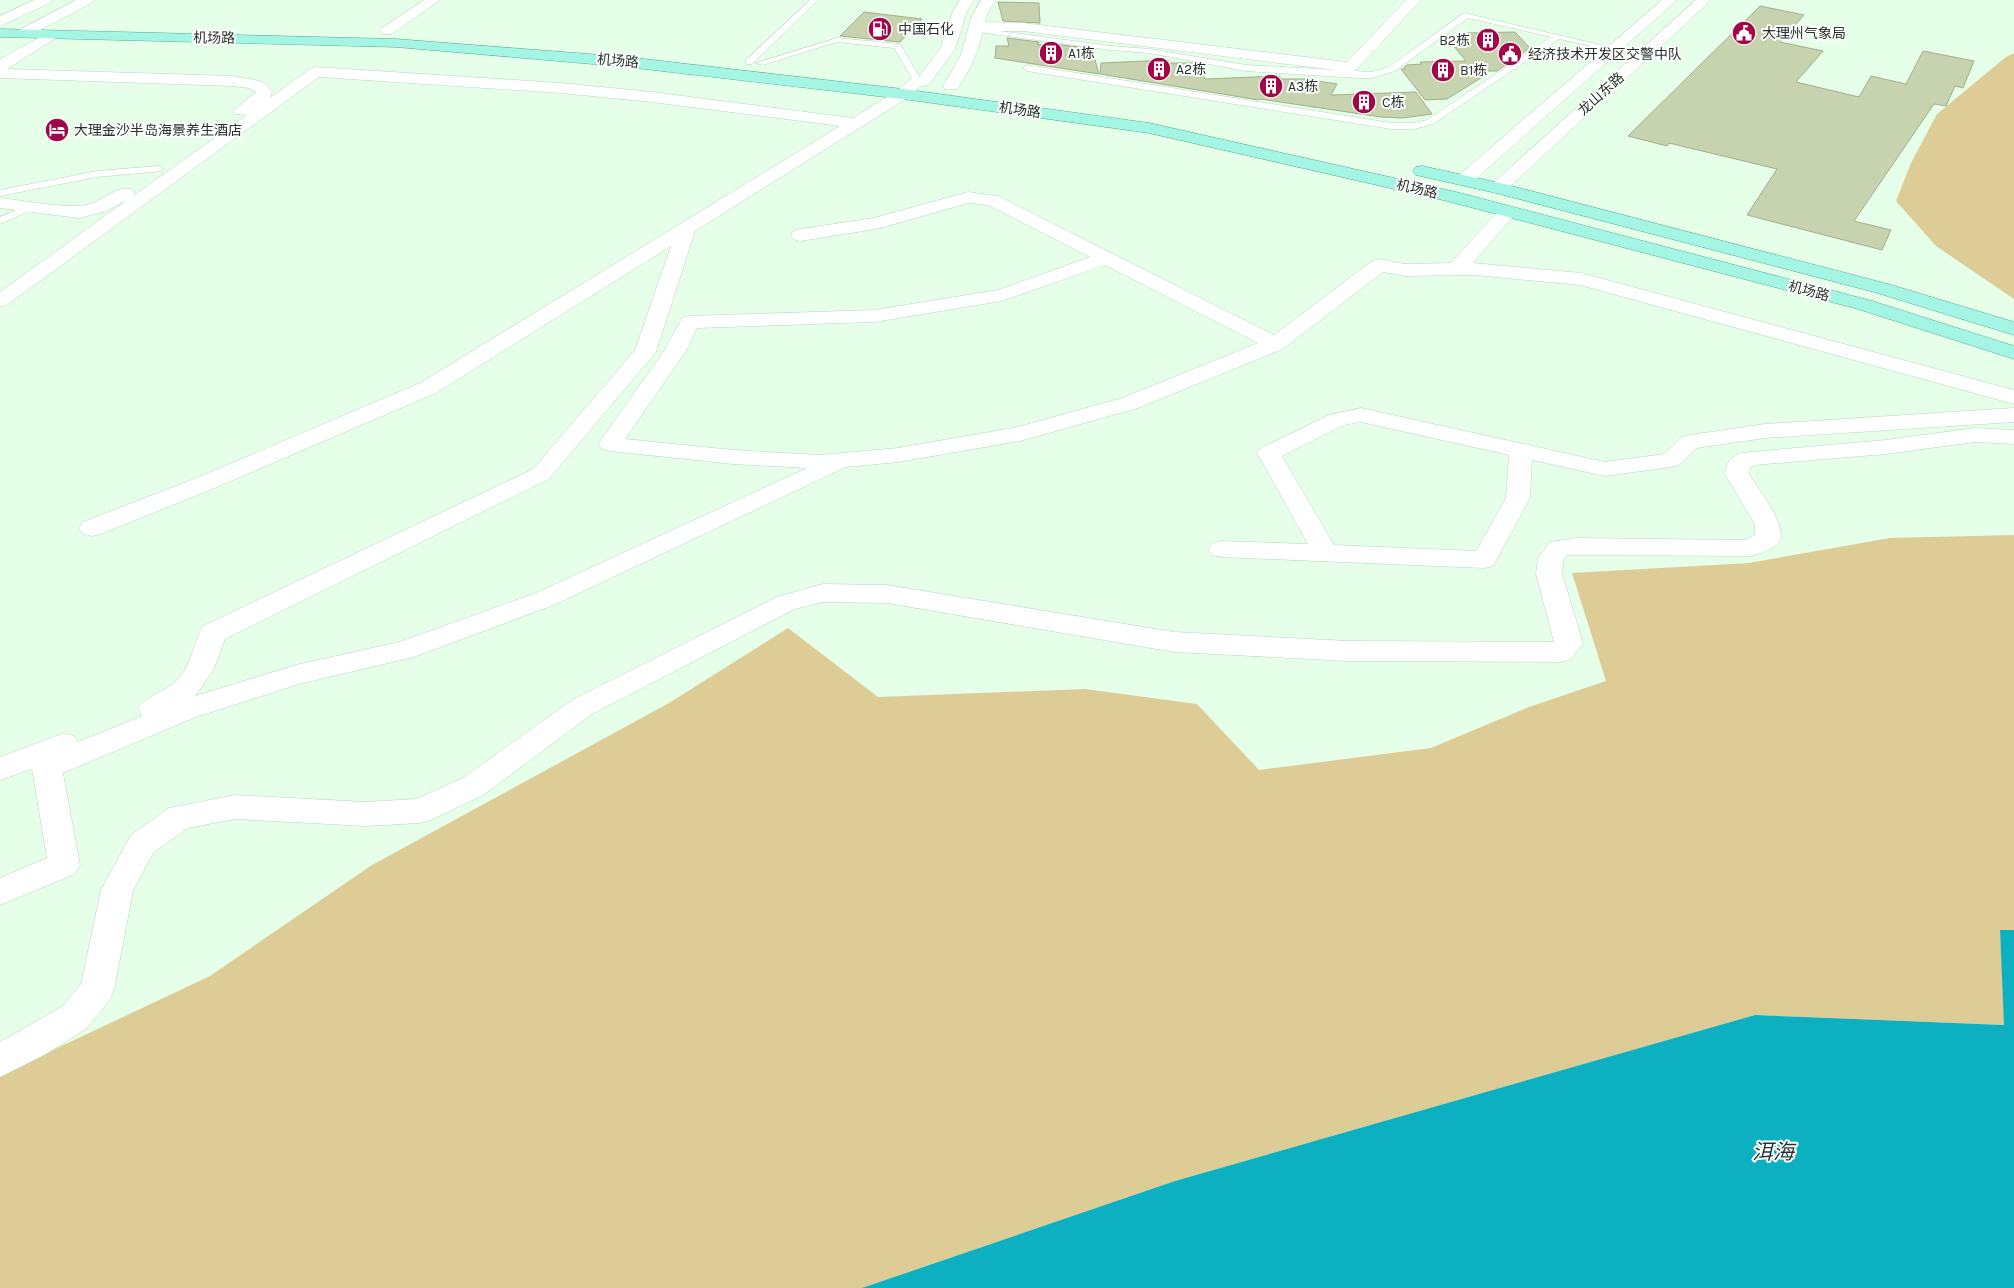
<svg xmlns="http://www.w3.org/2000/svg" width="2014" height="1288" font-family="Karla,'Noto Sans SC',sans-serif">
	<rect width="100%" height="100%" fill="#e5ffe8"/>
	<path fill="#ddcc95" d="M2014,53v246l-78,-53 -40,-45 15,-38 26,-49 69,-57z
		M2014,535v395h-14l5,95 -250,-10 -580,166 -313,107h-862v-213l210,-99 162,-111 297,-162 119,-75 90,69 207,-8 112,15 62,66 172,-22 98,-41 77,-26 -34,-108 177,-10 141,-25z"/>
	<path fill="#0cb0c1" d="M2000,930h14v358h-1152l313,-107 580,-166 249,10z"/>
	<path fill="#c7d2ae" stroke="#a3ae8b" d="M998,2l41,1 1,20 -37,-2z
		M1760,6l44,9 -24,27 43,9 -27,31 63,15 12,-21 35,8 17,-33 51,10 -11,27 -8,-2 -9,20 -12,-2 -80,117 37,9 -9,20 -135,-35 30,-46 -108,-26 -2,3 -39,-10z
		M864,12l58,7 -22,23 -60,-6z
		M1515,32l15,16 -33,23h-17l4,5 -37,23 -22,1 -24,-31h4l-1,-2 3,-2 15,-1 -2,-2 46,-1 -18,-22h4l-3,-3 19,-1 -2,-2z
		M1007,38l32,4 -1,3 17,-1 37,5 7,25 -104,-16 1,-12h13z
		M1168,60l1,3h25l1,3h4l6,13 74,-3 2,3h24l32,5 -6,11 85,-3 16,22 -29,4 -22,-1 -121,-18 -1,1 -159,-26 1,-11z"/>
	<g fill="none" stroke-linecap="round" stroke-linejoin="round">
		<g stroke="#b7d6bc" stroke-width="1">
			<path id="service" d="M810,0h8l-66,64h-6v-4z
				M1464,13l154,36 -4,2 -55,-12 -126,85 -19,5h-23l-364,-58 -4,-3 4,-3 364,58h23l13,-3 124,-83 -83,-19 -73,53 -22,7h-15l-112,-7 -97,-18 -38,-3 -134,-18 -4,-2 4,-2 134,18 38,3 97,16 126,7 17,-5z
				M837,38l63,6 22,37 -7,2 -21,-35 -57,-6 -74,23 -7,-2z
				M159,166l3,1v4l-65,6 -97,19v-6l97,-19z
				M32,203l5,3 -1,2 -36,16v-7z"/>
		</g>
		<g stroke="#b7d6bc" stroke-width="1">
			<path id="minor" d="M424,0h16l-48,34h-10l-2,-3 2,-3z
				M960,0h14l-7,11 -12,38 -26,36 -8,1 -12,11 -214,134 -39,121 -107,127 -324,160 -12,32 -18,25 101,-31 103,-23 137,-49 271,-125 -74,-4 -123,-13 -8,-2 -4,-5 66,-93 18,-33 7,-2 185,-6 124,-20 92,-33 -102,-52 -19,-2 -93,26 -76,12 -7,-2 -2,-4 2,-4 7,-2 74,-11 94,-26 30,4 276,139 98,-74 7,-2 26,5 46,-1 50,-55 7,-2 7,2 2,4 -44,51 108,10 433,117v14l-434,-119 -106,-10 -69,1 -22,-4 -100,77 -145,59 -118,33 -122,21 -52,5 -292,138 -140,52 -115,27 -103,33 -133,56 17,92 -5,9 -75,31v-27l47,-20 -15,-89 -32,11v-23l64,-24 10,3 4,6 64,-26 -4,-7c8,-14 28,-17 40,-30 14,-14 15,-36 25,-53l330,-157 102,-119 36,-104 -235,147 -219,94 -116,47 -9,2 -9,-2 -4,-6 4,-6 116,-45 221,-94 420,-257 -188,-24 -91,-9 -242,-16 -312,228 -7,2v-15l127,-92 -23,12 -25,6 -79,-10v-10c20,2 68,11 86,7 16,-3 30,-20 46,-16l3,4 -2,3 114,-81 -12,-1 -2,-3 23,-19 -7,-4 -17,-2 -232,-8v-19l51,-28 5,1 2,3 -2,3 -49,31 225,7 28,5 7,4 5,7 -2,6 40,-29 6,-2 245,16 91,9 201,26 44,-27 15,-13 7,-1 21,-28 13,-38zM1105,265l153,78 -136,55 -104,29 -120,21 -79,7 -86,-5 -108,-11 61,-88 11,-23 177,-6 128,-21z
				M981,0h15l-8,12 -3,10 38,1 324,39 59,-62h15l-65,70 -5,2 -328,-41h-40c-5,22 -13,40 -26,58h-12l-2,-3 18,-31 10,-37z
				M1361,408l244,54 59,-8 18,-17 8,-2 75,-11 249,-16v14l-249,16 -68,10 -18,17 -8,2 -66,9 -73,-16 -2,38 -37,68 -9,2 -263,-11 -9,-2 -4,-6 4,-6 9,-2 87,3 -51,-91 4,-5 68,-33zM1361,422l148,33 -3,43 -30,53 -142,-6 -52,-89 62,-31z
				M1975,428l39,2v14l-39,-2 -89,12 -132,11 -4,3 -1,6c9,14 37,50 31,66 -3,9 -21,14 -30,16l-183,-1 -3,4 -2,15 21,69 -12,16 -10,3 -213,-1 -174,-9 -287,-49 -64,-1 -28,7 -203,105 -107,80 -54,26 -11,3 -54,3 -131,-7 -47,9 -35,25 -20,38 -19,99 -5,11 -22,27 -41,26 -46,23v-35l63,-36 18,-22 20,-94 30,-55 38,-27 66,-13 131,7 50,-3 47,-21 109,-78 205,-103 46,-13 64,1 287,47 174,9 206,1 -18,-68 2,-16 12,-16 26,-4 170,2 9,-5v-10l-30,-51c1,-11 5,-15 15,-21l146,-13z"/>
		</g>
		<g stroke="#b7d6bc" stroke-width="1">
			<path id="secondary" d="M34,0h18l-2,3 -50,23v-10z
				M76,0h18l-2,3 -63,33h-10l-2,-3 2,-3z
				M1662,0h15l-207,184 -6,1 -6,-1 -3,-4 3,-4z
				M1696,0h15l-207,192 -6,1 -6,-1 -3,-4 3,-4z"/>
		</g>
		<g stroke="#52ac98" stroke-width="1">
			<path id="primary" d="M0,29l396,10 231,18 276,32 246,34 307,69 416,109 142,45v13l-156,-50 -411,-108 -298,-68 -246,-34 -276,-32 -231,-20 -396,-10z
				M1422,166l82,18 384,100 126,38v13l-140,-43 -378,-99 -80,-18 -3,-4 3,-4z"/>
		</g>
		<use href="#service" fill="#fff" fill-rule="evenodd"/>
		<use href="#minor" fill="#fff" fill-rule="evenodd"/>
		<use href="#secondary" fill="#fff" fill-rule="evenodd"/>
		<use href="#primary" fill="#a5f5e5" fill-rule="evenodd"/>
	</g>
	<defs>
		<g id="fuel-disc" transform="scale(1.25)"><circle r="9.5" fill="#a10746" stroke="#fff"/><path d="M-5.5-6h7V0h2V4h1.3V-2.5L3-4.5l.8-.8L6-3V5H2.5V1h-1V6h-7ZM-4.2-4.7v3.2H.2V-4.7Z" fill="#fff"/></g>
		<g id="civic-disc" transform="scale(1.25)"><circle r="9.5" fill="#a10746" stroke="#fff"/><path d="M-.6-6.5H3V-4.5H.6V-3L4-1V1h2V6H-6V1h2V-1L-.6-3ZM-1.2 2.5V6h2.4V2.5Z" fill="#fff"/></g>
		<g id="building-disc" transform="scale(1.25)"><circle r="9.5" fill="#a10746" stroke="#fff"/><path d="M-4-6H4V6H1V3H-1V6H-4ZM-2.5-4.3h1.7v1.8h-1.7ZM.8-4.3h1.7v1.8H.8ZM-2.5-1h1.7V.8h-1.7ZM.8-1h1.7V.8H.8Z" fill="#fff"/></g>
		<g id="hotel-disc" transform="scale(1.25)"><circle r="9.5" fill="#a10746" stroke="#fff"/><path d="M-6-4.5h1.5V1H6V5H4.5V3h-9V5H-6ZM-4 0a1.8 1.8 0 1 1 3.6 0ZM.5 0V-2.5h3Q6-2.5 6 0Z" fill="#fff"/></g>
	</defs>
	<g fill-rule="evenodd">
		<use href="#fuel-disc" x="880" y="29"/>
		<use href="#civic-disc" x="1744" y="33"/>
		<use href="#building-disc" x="1488" y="40"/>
		<use href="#building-disc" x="1051" y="53"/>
		<use href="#civic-disc" x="1510" y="54"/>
		<use href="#building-disc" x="1159" y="69"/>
		<use href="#building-disc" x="1443" y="70"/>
		<use href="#building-disc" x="1271" y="86"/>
		<use href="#building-disc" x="1364" y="102"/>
		<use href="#hotel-disc" x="57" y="130"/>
	</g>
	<g text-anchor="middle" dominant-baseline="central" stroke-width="4" stroke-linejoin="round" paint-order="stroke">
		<g font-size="14" fill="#263228" stroke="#fff" text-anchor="start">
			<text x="898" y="29">中国石化</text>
			<text x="1762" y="33">大理州气象局</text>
			<text x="1470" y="40" text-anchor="end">B2栋</text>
			<text x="1068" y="53">A1栋</text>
			<text x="1528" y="54">经济技术开发区交警中队</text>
			<text x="1176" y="69">A2栋</text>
			<text x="1460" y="70">B1栋</text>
			<text x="1288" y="86">A3栋</text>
			<text x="1382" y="102">C栋</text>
			<text x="74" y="130">大理金沙半岛海景养生酒店</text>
		</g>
		<g font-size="14" fill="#263228" stroke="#fff">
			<text transform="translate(214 38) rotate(1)">机场路</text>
			<text transform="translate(618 61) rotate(5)">机场路</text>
			<text transform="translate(1601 94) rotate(-42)">龙山东路</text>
			<text transform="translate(1020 110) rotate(8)">机场路</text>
			<text transform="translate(1417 189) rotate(13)">机场路</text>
			<text transform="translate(1809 291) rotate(15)">机场路</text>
		</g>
		<g font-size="21" font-style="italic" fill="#1d3437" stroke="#fff">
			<text x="1773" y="1152">洱海</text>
		</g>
	</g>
</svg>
